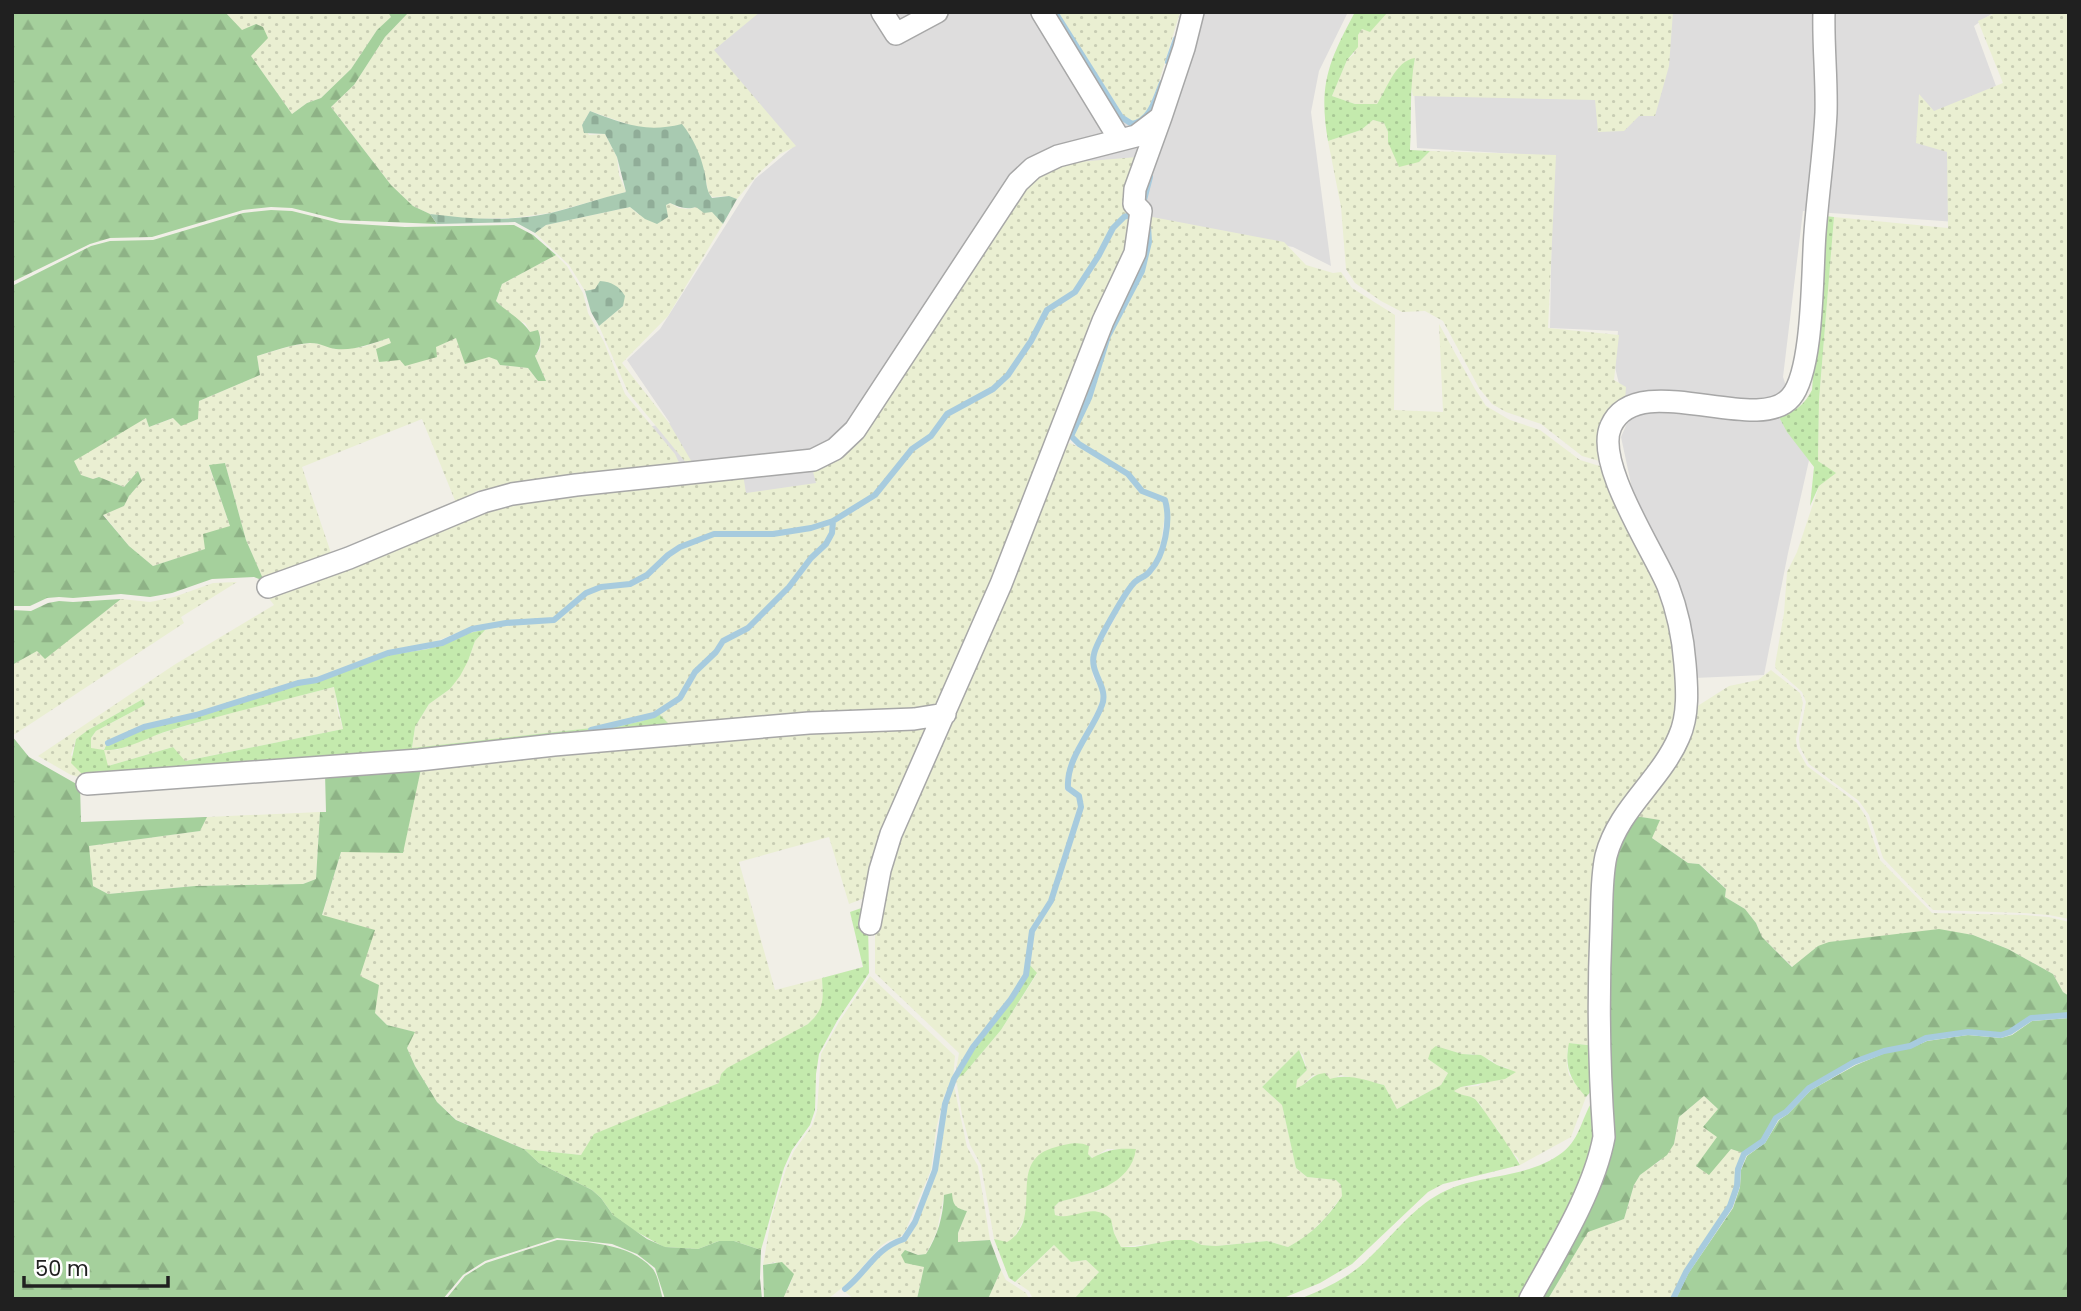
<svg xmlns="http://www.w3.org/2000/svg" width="2081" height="1311" font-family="Poppins,sans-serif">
	<defs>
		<pattern id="farmland-dots" width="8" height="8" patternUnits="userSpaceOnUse" patternTransform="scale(1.75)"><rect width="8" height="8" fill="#eaefd2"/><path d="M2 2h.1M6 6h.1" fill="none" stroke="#c8cdb4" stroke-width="1.8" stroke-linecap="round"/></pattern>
		<pattern id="grass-dots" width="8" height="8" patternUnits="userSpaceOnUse" patternTransform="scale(1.75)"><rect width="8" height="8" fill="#c4eaad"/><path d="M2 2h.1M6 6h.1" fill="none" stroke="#a8c895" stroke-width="1.8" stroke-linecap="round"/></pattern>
		<pattern id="forest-firs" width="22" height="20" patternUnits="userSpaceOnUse" patternTransform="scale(1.75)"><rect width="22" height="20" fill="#a5d09c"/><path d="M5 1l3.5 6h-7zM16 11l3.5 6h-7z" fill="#8eb286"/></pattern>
		<pattern id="cemetery-stones" width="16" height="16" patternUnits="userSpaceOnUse" patternTransform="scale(1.75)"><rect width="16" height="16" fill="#a8cab1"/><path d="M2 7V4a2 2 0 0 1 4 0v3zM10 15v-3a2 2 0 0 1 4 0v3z" fill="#90ad98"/></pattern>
	</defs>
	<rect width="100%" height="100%" fill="#f1efe7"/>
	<path fill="#dedddd" d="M734,12h299l65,100 66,22 36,-122h148l-29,59 -8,41 20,154 -38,-19 -153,-30 11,-68 -331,320 7,53 -79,9 -133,-38 -3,-60 58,-10 -43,-63 33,-31 95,-150 37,-31 -87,-99z
		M1672,12h322l-20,14 22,60 -47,23 7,113 -153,-11 -20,166 27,79 -22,97 -24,122 -70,3 -31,-122 -30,-63 -12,-56 7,-16 -13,-54 3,-36 -68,-3 3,-172 -136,-8 -3,-62z"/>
	<path fill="url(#farmland-dots)" d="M225,12h163l4,5 -15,13 -26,39 -30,29 -14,5 -15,11 -42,-58 6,-32 -14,7z
		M409,12h351l-46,38 82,96 -16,8 -21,19 -22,26 -8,-3 -17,1 -4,-5 -4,-22 -22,-45 -22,4h-18l-52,-18 -8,14 7,10 16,-1 12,23 2,18 7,17 -76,21 -37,5 -48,1 -35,-5 -17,-8 -22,-21 -60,-78 23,-22 31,-48z
		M1058,12h122l-22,73 -12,29 -7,6 -7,1 -9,-6z
		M1388,12h285l-4,54 -14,50h-16l-15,15 -26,1 -3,-32 -182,-4 -3,-13 5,-24 -20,14 -18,31h-22l-23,-8 15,-36 7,-6 4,-19 4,-6 8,2z
		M1997,12h72v907l-20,-4 -25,-2 -91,-3 -50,-52 -14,-43 -10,-14 -50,-37 -9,-17 -1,-9 7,-36 -4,-10 -26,-23 -1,-4 9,-52 3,-41 10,-20 22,-66 16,-13 -17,-12 1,-61 15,-183 114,11 -1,-76 -31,-9 3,-49 15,17 69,-28 -25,-62z
		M1373,120l11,3 4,9v10l31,20 11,-11 126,4 -8,173 71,7 -5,45 12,7 -1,14 -22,61 -21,-6 -41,-32 -35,-12 -14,-8 -13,-16 -36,-67 -18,-10 -23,1 -21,-11 -26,-18 -9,-14 -5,-62 -13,-66 33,-11z
		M1137,157l-7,55 -7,3 -12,12 -13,27 -25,36 -27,19 -16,31 -23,35 -15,13 -46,25 -16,21 -19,14 -37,46 -42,26 -21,6 -38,6 -60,1 -34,12 -13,8 -20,21 -16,8 -29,3 -16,6 -31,27 -48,3 -34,6 -45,18 -39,6 -72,27 -18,3 -102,32 -53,12 -35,16 -4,8 13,1 28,-12 88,-26 102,-25 2,22 6,20 -159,32 -11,-14 -65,19 -17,-18v-10l5,-7 49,-26 -2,-6 -55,31 -12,9 -5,16 16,24 -16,-4 -33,-19 136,-91 100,-60 -7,-9 220,-92 256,-30 3,19 70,-10 -4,-15 15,-7 205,-285 33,-13z
		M670,203l9,5 10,1 7,-2 16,4 11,13 -55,92 -46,47 47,60 24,41h-6l-59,-72 -29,-66 24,-20 -28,-17 -10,2 -16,-26 -34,-32 11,-8 84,-18 8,7z
		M1139,214l-197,496 -267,20 -16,-16 23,-14 15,-26 20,-20 8,-12 6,-5 19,-7 41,-42 22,-28 15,-15 6,-11 1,-11 41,-26 37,-47 19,-13 16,-21 46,-25 16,-14 23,-35 15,-30 28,-19 25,-37 14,-26 10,-12z
		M1147,216l137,26 22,23 27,8 8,-1 11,16 43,27 -1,95 49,2 -4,-88 36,65 11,17 24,14 30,10 40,30 26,8 50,102 24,93 -6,68 -53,76 -25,239 -26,-3 -3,8v14l2,10 17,22 -15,40 -51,28 -2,-7 -12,-12 -8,-16 -13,-16 -4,-9 -7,-7 -14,-3 -6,-4 7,-4 17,-1 30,-18 -11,-3 -6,-5 -18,-6h-11l-26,-8 12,27 -7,12 -44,24 -13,-24 -21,-5 -22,-5 -11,5 -17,-5 -11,11 -7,2 2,-8 10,-10 -4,-15 -4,-4 -37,36 20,18 14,63 11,9 29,3 5,5 1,11 -18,23 -21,20 -15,8 -21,-6 -51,5 -14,-1 -11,-5 -70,7 -7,-14 -1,-8 -58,-10 -1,-8 5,-5 42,-12 34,-41h-28l-14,9 -5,-4 -61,44 -1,17 -12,23 -7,5 -13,-4 -13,-74 -11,-20 -8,-30 -6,-36 8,-5 37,-44 36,-56 -8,-10 4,-33 19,-30 30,-94 -2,-12 -11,-7 -1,-9 14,-35 23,-41v-13l-8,-14 -2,-22 40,-72 14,-8 10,-13 10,-50 -3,-4 -5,35 -5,18 -9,12 -14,8 -42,74 2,23 8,13v12l-22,41 -14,36v11l12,7 2,10 -30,93 -19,30 -6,45 -15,23 -38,47 -15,26 3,-18 -84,-80v-49l9,-53 148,-338 34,-87 4,-3 21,10 36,22 14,18 24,10 1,-4 -23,-8 -14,-18 -49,-30 -8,-7 18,-37 19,-63 34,-65 7,-29z
		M556,255l11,11 16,27 5,20 16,29 21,52 50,60 6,13 -100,11 -73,6 -31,7 -21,12 -34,-84 -120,48 29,86 -67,28 -18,-41 -21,-77 -16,3 21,60 -24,23 -53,17 -24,-20 -26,-32 21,-8 5,-10 13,-15 -4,-10 -14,16 -25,-10 -6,2 -13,-4 -7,-14 73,-44 3,10 25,-9 25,-17 61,-26 -3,-19 34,-10 20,-3 15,1 8,5 29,-2 26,-9 3,5 43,4 21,-9 41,22 3,5 28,3 10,13h8l-11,-25 5,-6 1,-12 -3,-7 -8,1 -5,-9 -9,-3 -20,-19 6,-17z
		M830,524v9l-5,9 -15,15 -22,29 -41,40 -18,8 -7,5 -8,12 -21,20 -14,26 -13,9 -25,11 -50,11 -179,21 3,-22 14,-23 21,-15 18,-28 7,-20 11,-12 20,-4 49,-3 32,-28 15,-6 29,-3 18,-8 20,-21 11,-8 34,-12h59z
		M237,582l-56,35 3,6 -172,113v-71l26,-15 7,8 76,-59 29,3 24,-5 39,-14z
		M1771,670l29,23 3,10 -7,36 1,9 10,18 50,37 9,14 14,43 52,53 92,2 25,2 20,5v74l-6,-4 -10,-18 -45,-25 -35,-14 -34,-5 -121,16 -25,21 -31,-30 -6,-14 -11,-14 -20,-12 1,-8 -16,-16 -11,-9 -11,-1 -37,-26 8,-17 -24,-4 61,-109 33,-21 29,-6z
		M927,724l2,5 -59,167 -21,8 -20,-67 -90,25 36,128 47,-12 1,26 -6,11 -9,9 -87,50 -1,9 -139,72 -57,-6 -67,-29 -20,-18 -22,-36 -8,-18 7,-16 -27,-7 -12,-12 -16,-36 -37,-61 19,-64 81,-88z
		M320,812l-4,67 -13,5 -108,2 -87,8 -15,-8 -5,-40 112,-15 7,-14z
		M870,976l85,80 -2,23 -9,17 -8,34 -5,40 -26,62 -6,6 -11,3 -7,5 -33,37 -20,16h-45l9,-19 -17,-18 -12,3 8,-46 15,-50 8,-18 18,-25 5,-15 4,-57 18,-32z
		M954,1086l13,61 11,19 12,74 -32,2v-9l9,-22 -11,-3 -12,-13 -7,36 -11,23 -8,1 -12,-5 18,17 -7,32h-63l-9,-7 44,-46 15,-5 5,-4 7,-12 19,-53 12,-67z
		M1704,1096l14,13 -1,28 14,12 12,4 -7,15 -1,18 -7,20 -43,66 -14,27h-123l40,-68 36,-12 10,-34 6,-10 7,-7 12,-6 15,-18 5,-27z
		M1054,1245l17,17 15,-2 13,12 -25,27h-41l-4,-8 -13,-9z
		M1001,1270l5,10 20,13 3,6h-41z"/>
	<path fill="url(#grass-dots)" fill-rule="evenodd" d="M1355,12h33l-18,20 -8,-3 -4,6v12l-11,13 -15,36 23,8h22c10,-15 18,-43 38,-46 -6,30 -3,61 -5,92l20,1 -11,11 -20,5 -11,-25v-10l-4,-9 -11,-3 -12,10 -33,11c-10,-57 1,-80 27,-129z
		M1825,216l9,1 -15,183 -1,61 18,12 -17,13 -9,20 4,-39 -27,-35 -8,-15c16,-5 26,-13 33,-27z
		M486,629l-11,12 -7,20 -8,15 -10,13 -21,15 -14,23 -3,21 179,-20 1,4 50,-11 17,-7 16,16 -588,49 -16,-16 5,-24 12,-9 55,-31 2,6 -49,26 -5,7v10l13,2 4,-9 2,3 34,-15 53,-12 101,-33 19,-2 72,-27 39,-6 33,-14zM334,687l9,42 -158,32 -12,-14 -65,19 -4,-16c23,1 45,-14 67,-20 54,-16 108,-29 163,-43z
		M870,905l-2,19 1,49 -32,48 -18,33 -3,20 -1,36 -5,15 -18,25 -8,18 -23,82 -27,-9h-15l-21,8 -34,-2 -38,-21 -13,-11 -12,-17 -9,-8 -53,-27 -15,-14 57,6 13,-21 125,-51 2,-9 6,-6 81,-44c17,-16 15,-23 14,-46l41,-11 -13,-55z
		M1029,964l8,9 -36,57 -37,44 -8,5c7,-11 12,-23 19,-34 17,-25 49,-49 54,-81z
		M1569,1043l27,3 1,38 -11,13c-16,-17 -22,-31 -17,-54z
		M1436,1046l26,8 19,1 16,10 19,7 -11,7 -44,8 -7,4c7,5 15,4 21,8 4,3 44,62 45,66l-77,19 -15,8 -76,72 -32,19 -39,16h-207l25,-27 -13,-12 -15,2 -17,-17 -39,37 -6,-4 -15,-39 13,3c40,-24 -4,-82 49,-95 11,-3 22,-6 33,-1l-1,8 4,4c17,-9 25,-10 44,-9 -5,37 -48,45 -77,53l-5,5 1,8c20,6 37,-14 56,4l3,14 7,14h14l39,-7h17l11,5 14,1 51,-5 21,6c23,-12 40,-30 54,-51l-1,-11 -5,-5 -29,-3 -11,-9 -14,-63 -20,-18 37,-37 8,20 -10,10 -1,8c12,-3 13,-13 29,-15l5,6c18,-6 35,1 54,6l13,24 44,-24 7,-12 -20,-14 3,-9z
		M1595,1097l-2,65 -70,137h-223c24,-10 46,-20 65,-37 25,-23 46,-53 76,-69 37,-20 86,-13 122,-41 18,-14 19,-37 32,-55z"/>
	<path fill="url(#forest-firs)" d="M12,12h213l17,18 14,-6 7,3 5,11 -17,18 41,58 15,-11 14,-5 30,-29 26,-39 14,-13 -3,-5h21l-24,25 -31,48 -23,22 60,78 22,21 17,8 7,10 -97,-4 -48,-12 -21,-1 -28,3 -91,27 -42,1 -20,6 -78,38z
		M271,210l21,1 48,12 65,4 109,-2 19,10 23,20 -54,29 -6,17c11,11 26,19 34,31l8,-2c4,10 3,17 -3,26l11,25h-8l-10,-13 -28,-3 -3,-5 -8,-3 -24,7 -9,-26 -20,9 1,10 -32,9 -5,-6 -21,2 -3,-13 15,-6 -2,-5c-16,5 -35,13 -53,11 -9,-1 -14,-6 -26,-6 -18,1 -36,8 -53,13l3,19 -61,26 -1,18 -17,7 -8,-8 -24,9 -3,-9 -72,43 7,14 12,4 6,-2 25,10 14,-16 4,10 -13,15 -5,10 -21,9 26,31 24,20 52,-17 -2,-15 27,-8 -21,-61 16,-2 21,77 18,41 -10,-4 -42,2 -40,14 -22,4 -29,-3 -48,4 -14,-1 -12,1 -17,8h-18v-320l79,-40 19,-5 43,-1 90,-27z
		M121,599l-76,60 -8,-8 -25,14v-55l19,1 17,-8 11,-2 14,1z
		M12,736l17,21 51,29 1,36 126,-5 -7,14 -111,15 4,40 15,8 87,-8 108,-2 13,-5 4,-67h6l-1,-39 97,-9 -19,89 -62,-1 -19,63 53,15 -15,46 19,9 -4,28 12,12 28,7 -8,16 8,18 22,36 19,18 68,29 15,14 53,27 9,8 12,17 34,24 18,8 33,2 21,-8h15l27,9 -1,28 2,21h-97l-10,-31 -18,-14 -25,-10 -55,-6 -72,23 -22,14 -20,24h-431z
		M1635,816l25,4 -8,18 36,25 11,1 27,25 -1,8 20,12 11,14 6,14 30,30 26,-21 11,-4 110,-13 34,6 35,14 45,25 10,18 6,4v17l-38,4 -21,14 -9,2 -33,-2 -42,5 -16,8 -26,5 -30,12 -46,26 -23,24 -10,5 -13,23 -19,14 -12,-4 -22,26 -13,-9 21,-29 -14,-10 15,-18 -14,-13 -25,21 -5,27 -7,11 -27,20 -6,10 -10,34 -36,13 -40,67h-11l46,-84 28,-143 -4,-129 7,-88z
		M2069,1018v281h-393l12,-25 45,-66 7,-21 1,-17 6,-14 18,-13 14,-23 9,-6 23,-24 45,-25 29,-12 26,-5 16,-7 41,-6 33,3 11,-3 20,-14z
		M952,1193c1,12 3,15 15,18l-9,22v9l32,-2 11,30 -13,29h-71l7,-32 -19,-4 -4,-8 4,-5 13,5 8,-1c12,-19 17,-37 18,-59z
		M557,1240c31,2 72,3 95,28 6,6 8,22 11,31h-217l19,-23 21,-13z
		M782,1262l12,12 -11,25h-19l-1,-34z"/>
	<path fill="url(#cemetery-stones)" d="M590,111c34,13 55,22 92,13 11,14 18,29 22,46 3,10 1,19 8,28l17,-2 8,3 -14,25 -11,-12 -8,1 -8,-6c-10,3 -17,0 -26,-4l-4,2 2,12 -11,7 -12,-5 -15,-12 -84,18 -11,8 -20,-11 -78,2 -7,-10c40,5 81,8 121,-1 25,-6 49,-15 75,-21l-9,-35 -12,-23 -21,-1 -2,-8z
		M600,281c12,1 19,5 25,15l-2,10 -24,20 -8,-14 -6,-21 10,-2z"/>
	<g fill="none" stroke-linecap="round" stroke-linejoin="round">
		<path stroke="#a7cbde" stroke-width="6" d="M1055,12l66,105 11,7c19,-4 23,-25 30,-41
			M1168,62l8,-23
			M1144,200l6,-23
			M591,730l63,-15 26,-17 15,-26 21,-20 7,-11 25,-13 41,-41 22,-29 15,-14 6,-11 1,-12
			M108,743l36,-16 52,-12 102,-32 19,-3 71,-27 54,-10 30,-14 34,-6 48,-3 32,-27 15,-6 29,-3 17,-9 21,-20 12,-8 34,-13h59l38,-6 22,-7 42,-26 37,-46 19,-13 16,-22 46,-25 15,-14 23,-34 16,-31 28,-18 24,-37 14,-27 11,-11 11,-4
			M845,1289c23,-18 29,-40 59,-50l11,-17 20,-52 10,-66 9,-25 19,-32 38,-48 15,-24 6,-44 19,-30 30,-94 -2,-11 -11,-8c-2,-30 24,-56 34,-83 7,-18 -13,-32 -8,-51 2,-11 31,-61 39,-70 5,-6 13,-7 17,-13 15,-16 21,-51 15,-71l-23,-9 -14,-17 -49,-30 -8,-8 18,-38 19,-62 34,-65 7,-29 -1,-16
			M1673,1299l13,-27 44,-66 7,-20 1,-17 6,-15 19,-13 13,-23 10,-6 23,-24 45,-26 30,-11 26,-5 16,-8 42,-6 33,3 9,-3 21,-14 38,-3"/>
		<g stroke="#a7a7a7" stroke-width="24">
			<path id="minor" d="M882,12l14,22 41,-22
				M1042,12l78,128
				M268,587l81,-29 134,-56 29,-8 64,-9 237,-25 22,-11 20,-19 163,-248 15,-14 25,-12 78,-20 25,-19 23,-69 9,-36
				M87,784l332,-24 135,-15 255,-22 105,-4 31,-5
				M870,924l10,-54 11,-36 110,-250 102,-263 32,-68 6,-42 -7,-7 1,-15 26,-72
				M1530,1299c27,-49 64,-108 74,-162 -5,-69 -6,-139 -3,-208 1,-23 0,-50 5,-73 12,-47 55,-76 73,-119 10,-22 8,-50 6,-73 -2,-27 -7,-52 -17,-78 -15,-36 -74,-124 -57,-160 26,-59 147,11 180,-29 23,-27 21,-128 24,-164 3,-40 9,-80 11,-120 1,-34 -3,-67 -2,-101"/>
		</g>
		<use href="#minor" stroke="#fff" stroke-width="21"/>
	</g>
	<rect width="2081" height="1311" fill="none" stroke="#202020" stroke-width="28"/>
	<path d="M24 1276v10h144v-10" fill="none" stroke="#202020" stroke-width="3.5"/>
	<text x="35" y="1276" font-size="21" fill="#202020" stroke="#ffffff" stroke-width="5" paint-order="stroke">50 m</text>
</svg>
